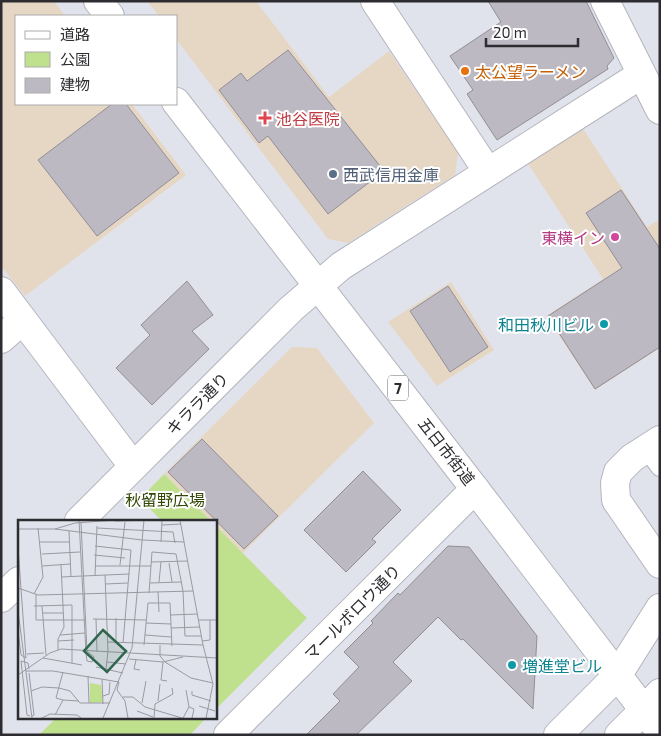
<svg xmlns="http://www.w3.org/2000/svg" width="661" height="736" font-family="'Exo 2','Noto Sans JP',sans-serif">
	<rect width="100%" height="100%" fill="#e1e3ec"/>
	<path fill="#e5d7c4" d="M1,1h53l11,15h-49v88h116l54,71 -161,121 -24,-30z
		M147,1h109l73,96 60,-46 69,102 -3,22 -107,68 -20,-4 -152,-200v-23h-17z
		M582,127l65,100 13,-8v129l-65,42 -49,-74 57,-37 -76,-117z
		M451,282l43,68 -57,36 -49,-64z
		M292,347l25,1 57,75 -131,130 -28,-28v-4h-4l-47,-47z"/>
	<path fill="#bfe18d" d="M164,474l47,47h-49l-22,-22z
		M215,525l92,93 -92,92z
		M57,717h150l-17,18h-151z"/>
	<path fill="#bdb9c2" stroke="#928e96" d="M488,1h98l28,57 -7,8 1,3 -111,71 -30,-46 6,-4 -23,-34 51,-34z
		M288,50l96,121 -56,43 -60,-78 -9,7 -40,-53 22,-17 6,8z
		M112,104h14l53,69 -82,63 -59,-76z
		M621,190l39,59v98l-65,42 -47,-73 74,-48 -36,-55z
		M187,281l26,34 -21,16 17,18 -57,56 -36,-37 34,-33 -9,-10z
		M448,286l40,61 -38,25 -40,-61z
		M202,439l76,77 -34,33 -76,-77z
		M363,471l38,39 -29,29 4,3 -30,30 -42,-42z
		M448,546l21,1 68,89 -4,73 -70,-70 -2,1 -23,-23 -45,45 19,19 -56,54h-50l34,-34 -7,-7 26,-27 -15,-15 29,-29 -2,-2 27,-28 2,2z"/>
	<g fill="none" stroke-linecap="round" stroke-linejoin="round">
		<g stroke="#b4b5be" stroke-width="20">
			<path id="service" d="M646,448l14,19"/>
		</g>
		<g stroke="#b4b5be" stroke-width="30">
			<path id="minor" d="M375,1l113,171
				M605,1l55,109
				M1,291l132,175
				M1,339l22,-19
				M660,440l-28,18 -14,14 -3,11 1,17 44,64
				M79,521l212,-212 50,-43 301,-192
				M1,598l18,-17
				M617,676l43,-68
				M644,710l16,-17
				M228,735l247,-246"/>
		</g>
		<g stroke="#b4b5be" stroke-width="30">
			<path id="tertiary" d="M558,735l59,-59
				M619,735l25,-25"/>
		</g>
		<g stroke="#b4b5be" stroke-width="30">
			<path id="primary" d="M98,1l12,15
				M176,102l299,387 185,242"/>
		</g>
		<use href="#service" stroke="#fff" stroke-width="18"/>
		<use href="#minor" stroke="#fff" stroke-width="28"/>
		<use href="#tertiary" stroke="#fff" stroke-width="28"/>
		<use href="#primary" stroke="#fff" stroke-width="28"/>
	</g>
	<circle fill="#e8710a" stroke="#fff" stroke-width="2" cx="465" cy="71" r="5"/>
	<path fill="#e0444e" stroke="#fff" stroke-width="2" d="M262.5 110.5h5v5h5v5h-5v5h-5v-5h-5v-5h5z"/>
	<circle fill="#5c6f8a" stroke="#fff" stroke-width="2" cx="333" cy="174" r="5"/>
	<circle fill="#d1479c" stroke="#fff" stroke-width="2" cx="615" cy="237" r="5"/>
	<g fill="#0f9aa8" stroke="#fff" stroke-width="2">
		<circle cx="604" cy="324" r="5"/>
		<circle cx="512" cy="665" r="5"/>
	</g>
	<g text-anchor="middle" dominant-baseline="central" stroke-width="4" stroke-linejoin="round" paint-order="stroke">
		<rect fill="#fff" stroke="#6c6c6f" stroke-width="1" x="388" y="375.5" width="20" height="25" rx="4"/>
		<g font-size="15" font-weight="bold" fill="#2d2d31">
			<text x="398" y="388">7</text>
		</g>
		<g font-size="16" fill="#c56008" stroke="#fff" text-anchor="start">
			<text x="475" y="71">太公望ラーメン</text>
		</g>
		<g font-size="16" fill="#be3a42" stroke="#fff" text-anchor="start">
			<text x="276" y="118">池谷医院</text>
		</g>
		<g font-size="16" fill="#4e5e75" stroke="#fff" text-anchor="start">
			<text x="343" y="174">西武信用金庫</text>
		</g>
		<g font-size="16" fill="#b23c85" stroke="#fff" text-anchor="end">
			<text x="605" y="237">東横イン</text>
		</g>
		<g font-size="16" fill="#0d838f" stroke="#fff" text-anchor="end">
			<text x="594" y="324">和田秋川ビル</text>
			<text x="522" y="665" text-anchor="start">増進堂ビル</text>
		</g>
		<g font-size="16" fill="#2d2d31" stroke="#fff">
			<text transform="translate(197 403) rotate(-45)">キララ通り</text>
			<text transform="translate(447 451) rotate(52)">五日市街道</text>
			<text transform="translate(352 612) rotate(-45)">マールボロウ通り</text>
		</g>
		<g font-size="16" fill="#334806" stroke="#fff">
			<text x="165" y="499">秋留野広場</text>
		</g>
	</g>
	<g transform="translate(18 520)">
		<rect width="199" height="199" fill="#e1e3ec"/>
		<path d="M72,163l11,2 2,17 -13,1z" fill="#bfe18d"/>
		<path fill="none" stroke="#999aa1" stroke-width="1" d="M61,0l7,133 1,8 5,1 2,-5 -7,-6 -6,-128M162,0l23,125 10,39 -7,34M97,1l41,-1M144,5l19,-1M79,8l76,4 2,11M0,9h37l87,11M37,9l20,-6 41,-3M51,11l2,46M124,20l42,2M22,22h29M143,22l1,-22M77,26l36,4 -8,93M0,27l8,111 -5,-3 -3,-24M24,34l38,-2M76,35l31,3M133,42l37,-1M151,43l3,19M102,45l5,-43M24,46l28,-2M77,46h56M87,55l3,76 -2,18M65,56l46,-2M77,56l2,-50M43,57l21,-1M141,62l2,-20M132,63l31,-1M87,64l23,-1M0,68l20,7 155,-4M140,72l1,20M131,73l3,-41 24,2 7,37 2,45h16M16,74l9,-17 -5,-49M18,75v25h48M16,86l38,-1v58M24,86l4,49M0,91l14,107M25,93h20M152,95l27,-1M75,99l53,1M78,99l1,33M180,100h19M128,103l25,1M153,108l29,-1M42,115l25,-2M127,115l26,2M40,121l16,-1M184,121l8,-1v-20M90,122l95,3M98,123v-25M126,125l4,-42h22l2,43M142,125v11l5,6 26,16 22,5M40,130v-11l6,-12 -3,-62M9,134l17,-1M25,138l39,7M111,139l34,3 20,-5M118,140l-2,9 6,1M89,142l19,2M145,142l-2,18 6,1M78,147l27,6M11,149l-1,-6 -7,-2 6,54 3,1M8,151h27l66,11 -2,8 8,11 3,17M11,153l5,42 -2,1M0,155l32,-22 11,-4 156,9M70,156l1,27M84,159l1,25M168,170l3,17M13,171l11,-4 17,1 11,3 10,12h30M174,171v4l19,6M85,176l6,-2 1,-12M105,177h10l12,10 37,11M45,180l-7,-2 7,-26M140,181l2,-17M124,183l4,-22M181,186l16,5M119,191l16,6M37,195l8,-15 16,1M24,198l8,-4 27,1 4,3M85,198l29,-70 12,-128M136,198l1,-14 18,-10 -1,-6M165,198l6,-11 5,2 -2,9"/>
		<path fill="#2f664d" fill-opacity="0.15" stroke="#2f664d" stroke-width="2.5" d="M85,110l23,21 -19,21 -23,-21z"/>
		<rect width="199" height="199" fill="none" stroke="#2d2d31" stroke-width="2.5"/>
	</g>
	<rect width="661" height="736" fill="none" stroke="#2d2d31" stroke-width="5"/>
	<rect x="15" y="15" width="162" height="90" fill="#ffffff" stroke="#ababad"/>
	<rect x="25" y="31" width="25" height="8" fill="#ffffff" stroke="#ababad"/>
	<text x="60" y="40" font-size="15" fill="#2d2d31">道路</text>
	<rect x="25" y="52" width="25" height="15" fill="#bfe18d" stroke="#ababad"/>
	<text x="60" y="65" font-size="15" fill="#2d2d31">公園</text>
	<rect x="25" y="78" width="25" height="15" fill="#bdb9c2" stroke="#ababad"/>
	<text x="60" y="90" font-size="15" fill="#2d2d31">建物</text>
	<path d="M486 38v8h92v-8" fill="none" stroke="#2d2d31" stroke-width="2.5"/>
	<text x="493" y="38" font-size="15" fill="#2d2d31" stroke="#ffffff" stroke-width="4" paint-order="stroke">20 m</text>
</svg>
